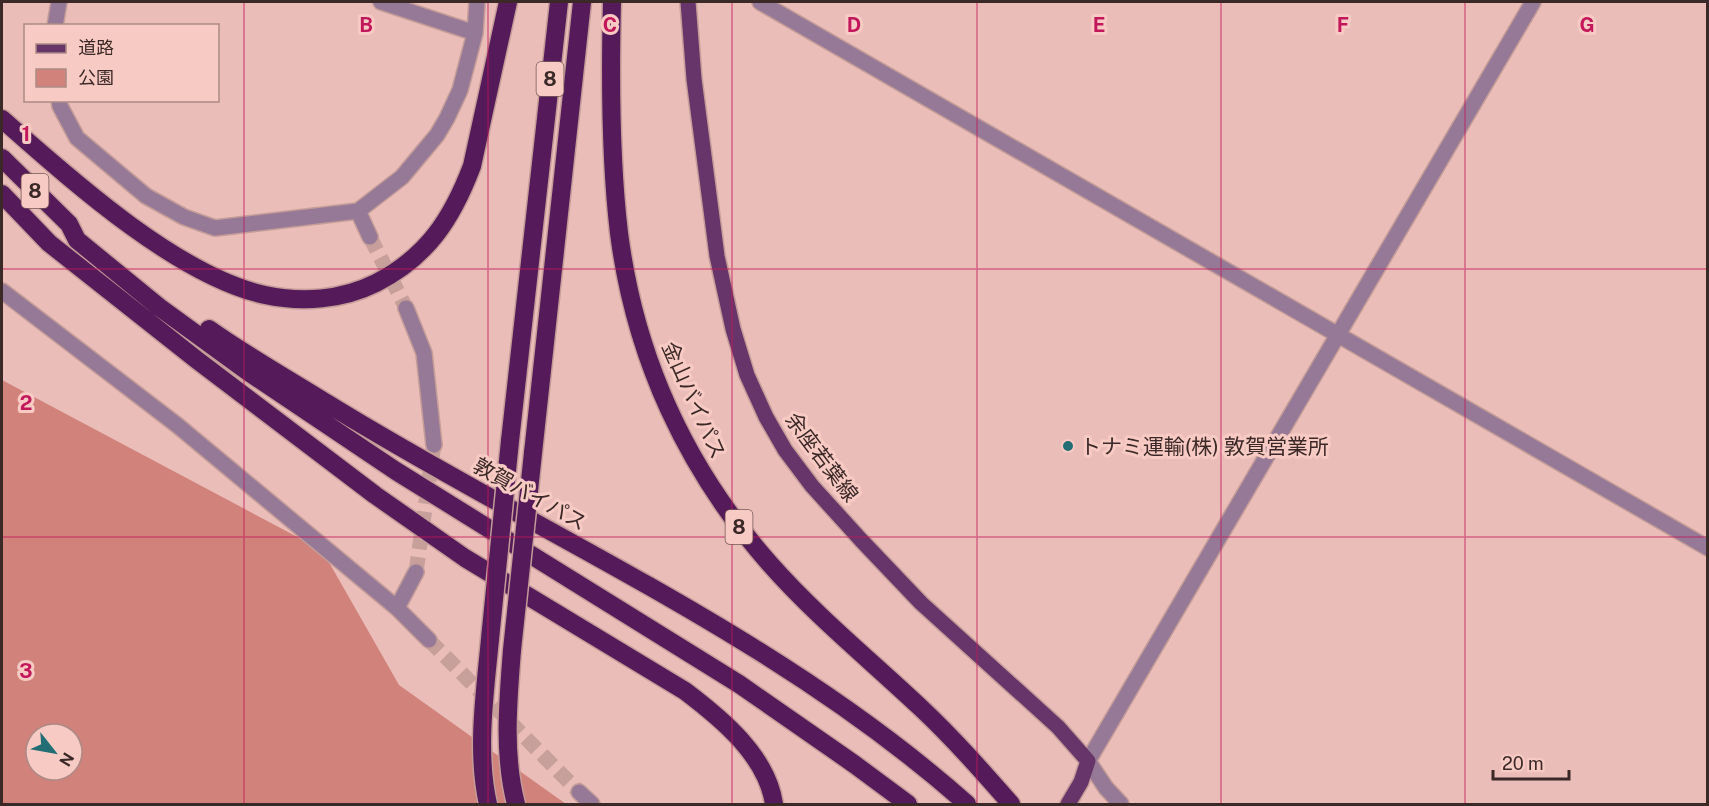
<svg xmlns="http://www.w3.org/2000/svg" width="1709" height="806" font-family="'Public Sans','Noto Sans JP',sans-serif">
	<rect width="100%" height="100%" fill="#eabdb8"/>
	<path fill="#d0827b" fill-rule="evenodd" d="M2,380l320,170 77,135 167,119h-564zM36,734h36v36h-36z"/>
	<g fill="none" stroke-linecap="round" stroke-linejoin="round">
		<path stroke="#c79f9b" stroke-width="15" stroke-dasharray="15 8" stroke-linecap="butt" d="M370,237l36,71
			M416,572l18,-127
			M429,640l150,152"/>
		<g stroke="#c49c98" stroke-width="18">
			<path id="minor" d="M381,2l94,31
				M760,2l948,546
				M55,26l4,-24
				M59,100l1,6 17,32 69,58 38,21 31,11 143,-17 44,-34 35,-42 10,-17 13,-28 15,-57 2,-31
				M358,211l12,26
				M2,291l175,134 220,183 32,32
				M406,308l18,45 10,92
				M397,608l19,-36
				M579,792l13,12
				M1121,804l-15,-16 -18,-27 445,-759"/>
		</g>
		<g stroke="#c49c98" stroke-width="18">
			<path id="major" d="M688,2l6,77 23,177 16,73 14,46 19,42 19,33 27,36 49,54 60,63 137,124 30,34 -7,21 -13,22"/>
		</g>
		<g stroke="#c49c98" stroke-width="21">
			<path id="highway" d="M612,2c-2,76 -2,155 7,231 16,125 68,237 151,331 46,52 100,96 151,144 32,30 61,63 90,96
				M2,119c67,59 175,157 263,176 37,8 77,5 111,-12 51,-26 76,-64 96,-117l36,-164
				M2,158l67,66 8,16 82,67 88,64 149,100 343,213 115,80 54,40
				M2,194l47,49 148,117 178,135 90,63 220,133c37,28 82,65 89,113
				M209,329c38,27 79,50 119,75 214,132 450,232 639,400
				M510,441l49,-439
				M533,453l49,-451
				M512,650c-4,51 -9,104 4,154
				M488,804c-12,-53 -3,-111 2,-165"/>
		</g>
		<use href="#minor" stroke="#957996" stroke-width="15"/>
		<use href="#major" stroke="#673569" stroke-width="15"/>
		<use href="#highway" stroke="#551a59" stroke-width="18"/>
		<g stroke="#c49c98" stroke-width="21" stroke-linecap="butt">
			<path id="highway-bridge" d="M490,639l20,-198
				M512,650l21,-197"/>
		</g>
		<use href="#highway-bridge" stroke="#551a59" stroke-width="18"/>
	</g>
	<path fill="none" stroke="#c2185b" stroke-width="1.5" stroke-opacity="0.55" d="M244,2v802M488,2v802M732,2v802M977,2v802M1221,2v802M1465,2v802M2,269h1706M2,537h1706"/>
	<circle fill="#236d75" stroke="#f8cac4" stroke-width="2" cx="1068" cy="446" r="6"/>
	<g text-anchor="middle" dominant-baseline="central" stroke-width="6" stroke-linejoin="round" paint-order="stroke">
		<g fill="#f8cac4" stroke="#745956" stroke-width="1.5">
			<rect x="536.5" y="62" width="27" height="34" rx="4.5"/>
			<rect x="21.5" y="174" width="27" height="34" rx="4.5"/>
			<rect x="725.5" y="510" width="27" height="34" rx="4.5"/>
		</g>
		<g font-size="20" font-weight="bold" fill="#3b2927">
			<text x="550" y="79">8</text>
			<text x="35" y="191">8</text>
			<text x="739" y="527">8</text>
		</g>
		<g font-size="21" fill="#3b2927" stroke="#f8cac4">
			<text transform="translate(694 400) rotate(66)">金山バイパス</text>
			<text transform="translate(822 457) rotate(53)">余座若葉線</text>
			<text transform="translate(530 494) rotate(29)">敦賀バイパス</text>
		</g>
		<g font-size="21" fill="#3b2927" stroke="#f8cac4" text-anchor="start">
			<text x="1080" y="446">トナミ運輸(株) 敦賀営業所</text>
		</g>
	</g>
	<g font-size="20" text-anchor="middle" font-weight="bold" fill="#c2185b" stroke="#f8cac4" stroke-width="6" stroke-linejoin="round" paint-order="stroke">
		<text x="366" y="32">B</text>
		<text x="610" y="32">C</text>
		<text x="854" y="32">D</text>
		<text x="1099" y="32">E</text>
		<text x="1343" y="32">F</text>
		<text x="1587" y="32">G</text>
		<text x="26" y="141">1</text>
		<text x="26" y="410">2</text>
		<text x="26" y="678">3</text>
	</g>
	<rect width="1709" height="806" fill="none" stroke="#3b2927" stroke-width="6"/>
	<rect x="24" y="24" width="195" height="78" fill="#f8cac4" stroke="#ac8a85" stroke-width="1.5"/>
	<rect x="36" y="44" width="30" height="9" fill="#673569" stroke="#ac8a85" stroke-width="1.5"/>
	<text x="78" y="54" font-size="18" fill="#3b2927">道路</text>
	<rect x="36" y="69" width="30" height="18" fill="#d0827b" stroke="#ac8a85" stroke-width="1.5"/>
	<text x="78" y="84" font-size="18" fill="#3b2927">公園</text>
	<g transform="translate(54 752) rotate(121)"><circle r="28" fill="#f8cac4" stroke="#ac8a85" stroke-width="1.5"/>
	<path d="M0-4.5L10 22L0 15L-10 22Z" fill="#236d75"/>
	<text y="-9" font-size="16" font-weight="bold" text-anchor="middle" fill="#3b2927">N</text>
	</g>
	<path d="M1493 770v9h76v-9" fill="none" stroke="#3b2927" stroke-width="3"/>
	<text x="1502" y="770" font-size="18" fill="#3b2927" stroke="#f8cac4" stroke-width="4.5" paint-order="stroke">20 m</text>
</svg>
